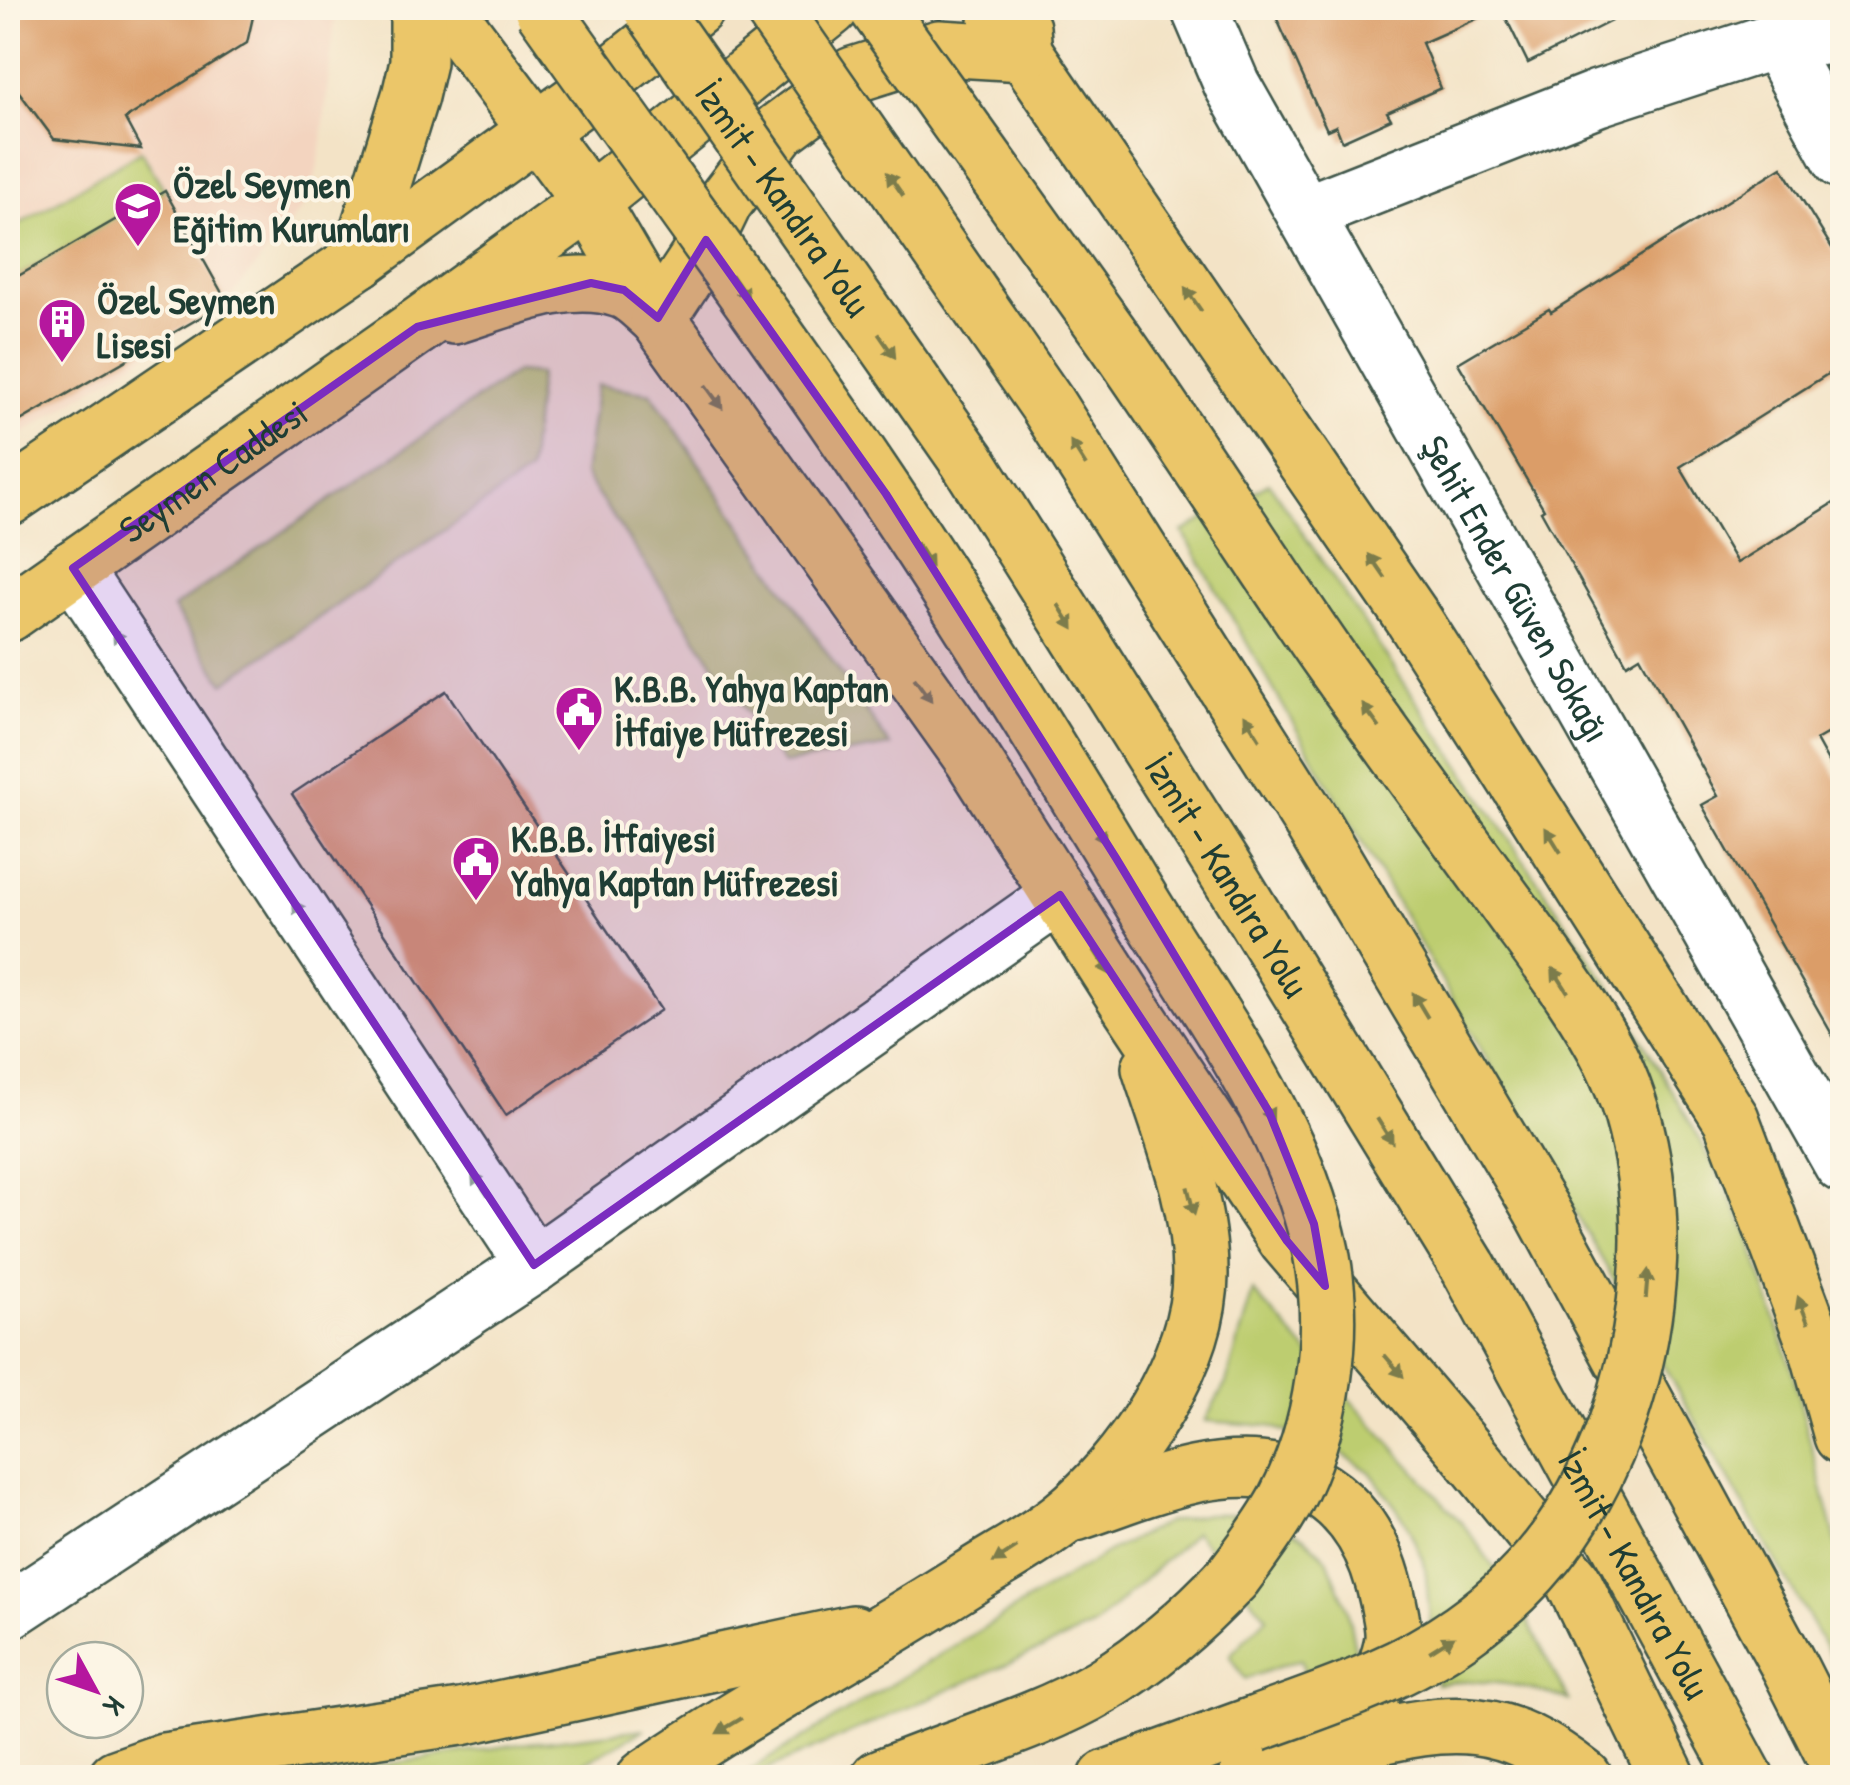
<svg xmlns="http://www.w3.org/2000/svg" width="1850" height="1785" font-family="'Patrick Hand',sans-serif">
	<rect width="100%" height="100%" fill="#fcf5e5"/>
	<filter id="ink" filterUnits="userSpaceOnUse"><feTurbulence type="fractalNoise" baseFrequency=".01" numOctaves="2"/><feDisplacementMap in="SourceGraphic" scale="20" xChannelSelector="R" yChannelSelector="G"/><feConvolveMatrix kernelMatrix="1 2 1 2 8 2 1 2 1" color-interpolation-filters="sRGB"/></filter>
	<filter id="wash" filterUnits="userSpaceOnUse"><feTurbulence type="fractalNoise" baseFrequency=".0048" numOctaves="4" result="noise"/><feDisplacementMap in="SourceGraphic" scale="40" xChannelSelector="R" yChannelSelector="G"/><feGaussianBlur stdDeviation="2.25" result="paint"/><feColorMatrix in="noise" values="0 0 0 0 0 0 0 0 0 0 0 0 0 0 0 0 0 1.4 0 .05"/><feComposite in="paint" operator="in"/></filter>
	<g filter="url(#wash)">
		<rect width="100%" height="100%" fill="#f3e3c6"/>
		<path fill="#f3d4bf" d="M8,8h328l-15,140 -10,49 -84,105 -219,141z"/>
		<path fill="#bdcd6f" stroke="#6e8552" stroke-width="2.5" d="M141,151l24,40 -157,91v-51z
			M516,372l23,2 -10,98 -305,211 -51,-75z
			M597,385l54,8 239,353 -107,18 -199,-289z
			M1269,483l356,527 76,131 46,90 43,132 52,202v111l-659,-1144z
			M1253,1291l213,237 51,72 51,100c-50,-16 -79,-22 -132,-16l-11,-119 -20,-45 -35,-48 -40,-26 -61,-20 -64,-5 21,-38z
			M1207,1514h50l48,23 22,22 20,49 10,50 -40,68 -16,-67 -56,20 -15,-24 37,-38 -72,-85 -101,94 -344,151 -13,1 376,-229 55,-27z
			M645,1729l-86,48h-253l214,-33z"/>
		<g id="blocks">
			<path fill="#db9d68" d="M32,8h223l-8,35 -122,76 16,30 -87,-10 -46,-62v-53z
				M1272,8h365l-109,55 -27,-55 -79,35 19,45 -54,24 4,7 -49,22 -6,-15 -9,4z
				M1782,167l60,97v101l-162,102 57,96 105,-65v227l-26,15 26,47v265l-140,-247 16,-9 -78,-140 -13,8 -86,-153 3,-2 -86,-146 91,-54 2,3z
				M165,191l62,111 -219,126v-146z
				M446,691l215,319 -155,105 -214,-321z"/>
		</g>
	</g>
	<g filter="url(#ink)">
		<use href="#blocks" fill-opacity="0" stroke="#3f564a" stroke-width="2.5"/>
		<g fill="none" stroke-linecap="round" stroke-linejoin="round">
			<g stroke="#3f564a" stroke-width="60">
				<g id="minor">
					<path id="s1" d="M1199,8l33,77 610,1079"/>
					<path d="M1776,40l66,121"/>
					<path d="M1306,213l292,-115 178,-58 66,-4"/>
					<path d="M73,568l461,697"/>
					<path d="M8,1612l526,-347 526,-370"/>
				</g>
			</g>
			<g stroke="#3f564a" stroke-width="60">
				<g id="major">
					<path d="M8,498l351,-238"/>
					<path id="s2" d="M8,614l409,-287"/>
				</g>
			</g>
			<g stroke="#3f564a" stroke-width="60">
				<g id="highway">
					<path d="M445,8l145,194 68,116 314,440 159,249 156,234 176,206 110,134 95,197"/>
					<path d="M994,8l418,609 319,502 88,235 23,82"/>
					<path d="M359,260l231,-168 106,-84"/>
					<path d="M359,260l51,-164 8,-34v-54"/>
					<path d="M454,316c50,-15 114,-45 167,-26 13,4 26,19 37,28"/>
					<path d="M658,318l39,-59 28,-58 54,-71 74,-55 86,-27 85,5 -2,-25"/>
					<path d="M417,327l173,-125 241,-194"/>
					<path d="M1541,1209l250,461 51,101"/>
					<path id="s3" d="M1469,1268l277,510"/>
					<path d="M1075,1513c64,-21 139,-57 208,-39 62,16 93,67 105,127 2,12 6,25 5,38 -3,22 -15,45 -27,63 -20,27 -52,41 -79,59"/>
					<path d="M116,1778l48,-17 297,-44 392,-84"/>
					<path d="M645,1778c104,-71 217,-131 323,-199 31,-20 66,-38 95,-61 66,-52 138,-159 137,-245 0,-71 -29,-139 -50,-205"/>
					<path d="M879,1778c74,-32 155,-52 223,-92 50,-30 92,-67 131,-109"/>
					<path d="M1107,1778l149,-54"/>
					<path d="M1246,1778c37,-15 74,-26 112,-36 93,-25 146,-28 226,36"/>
				</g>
			</g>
			<use href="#minor" stroke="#fff" stroke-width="55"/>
			<use href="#major" stroke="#ebc669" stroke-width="55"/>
			<use href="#highway" stroke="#ebc669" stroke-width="55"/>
			<g stroke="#3f564a" stroke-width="60" stroke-linecap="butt">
				<g id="highway-bridge">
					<path d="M542,8c114,161 233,321 343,485 90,134 175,273 258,411 66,108 153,223 178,348 16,80 2,177 -36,249 -15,27 -33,51 -52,76"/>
					<path id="s4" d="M651,8l317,453 266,423 235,384"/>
					<path d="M772,8l275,396 262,414 232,391"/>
					<path d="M877,8c79,111 159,221 238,333 72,103 140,210 211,313 60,85 122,169 183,253 34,47 77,102 102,153 69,141 39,346 -50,473 -26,37 -62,72 -99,98 -62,44 -135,67 -206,93"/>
				</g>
			</g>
			<use href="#highway-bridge" stroke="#ebc669" stroke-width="55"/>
		</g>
		<defs><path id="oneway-solid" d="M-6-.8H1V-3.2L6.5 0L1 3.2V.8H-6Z" transform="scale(2.5)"/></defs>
		<g fill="#7b7b4c">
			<use href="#oneway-solid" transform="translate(895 184) rotate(-125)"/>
			<use href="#oneway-solid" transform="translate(740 287) rotate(55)"/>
			<use href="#oneway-solid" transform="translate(1193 299) rotate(-125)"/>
			<use href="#oneway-solid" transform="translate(887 346) rotate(55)"/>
			<use href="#oneway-solid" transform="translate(714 397) rotate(54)"/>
			<use href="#oneway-solid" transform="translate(1078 453) rotate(-122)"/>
			<use href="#oneway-solid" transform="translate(924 555) rotate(58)"/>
			<use href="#oneway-solid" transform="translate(1377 566) rotate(-125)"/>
			<use href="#oneway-solid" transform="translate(1066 617) rotate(58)"/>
			<use href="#oneway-solid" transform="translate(923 690) rotate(54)"/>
			<use href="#oneway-solid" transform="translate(1371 716) rotate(-126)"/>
			<use href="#oneway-solid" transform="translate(1252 727) rotate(-122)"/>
			<use href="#oneway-solid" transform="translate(1098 830) rotate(58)"/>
			<use href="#oneway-solid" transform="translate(1553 840) rotate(-122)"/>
			<use href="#oneway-solid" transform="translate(1102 962) rotate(57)"/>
			<use href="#oneway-solid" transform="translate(1560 980) rotate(-123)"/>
			<use href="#oneway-solid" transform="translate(1420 1005) rotate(-121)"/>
			<use href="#oneway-solid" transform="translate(1266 1108) rotate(61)"/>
			<use href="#oneway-solid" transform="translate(1385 1131) rotate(58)"/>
			<use href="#oneway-solid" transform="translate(1191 1201) rotate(76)"/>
			<use href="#oneway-solid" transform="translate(1647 1284) rotate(-85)"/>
			<use href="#oneway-solid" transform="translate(1803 1310) rotate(-111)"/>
			<use href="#oneway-solid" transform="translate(1394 1366) rotate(49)"/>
			<use href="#oneway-solid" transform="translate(1005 1555) rotate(147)"/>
			<use href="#oneway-solid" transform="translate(1442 1644) rotate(-32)"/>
			<use href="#oneway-solid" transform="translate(729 1726) rotate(149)"/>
		</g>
		<g fill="#8f9e9a">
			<use href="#oneway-solid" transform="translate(121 642) rotate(-123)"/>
			<use href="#oneway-solid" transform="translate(301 913) rotate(-124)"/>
			<use href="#oneway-solid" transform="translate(480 1184) rotate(-124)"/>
		</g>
	</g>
	<path fill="#7b2cbf" fill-opacity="0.2" stroke="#7b2cbf" stroke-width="8" stroke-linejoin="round" d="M706,240l180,254 230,364 153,254 45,112 11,62 -38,-45 -227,-346 -526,370 -461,-697 344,-241 174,-44 33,7 34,28z"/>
	<defs>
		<g id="school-pin" transform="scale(2.5)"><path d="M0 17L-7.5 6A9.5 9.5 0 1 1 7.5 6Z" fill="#b5179e" stroke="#fcf5e5"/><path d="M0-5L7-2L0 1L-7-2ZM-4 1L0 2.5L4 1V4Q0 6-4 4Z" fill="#fff"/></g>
		<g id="building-pin" transform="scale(2.5)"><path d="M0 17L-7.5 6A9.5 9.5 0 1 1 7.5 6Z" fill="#b5179e" stroke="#fcf5e5"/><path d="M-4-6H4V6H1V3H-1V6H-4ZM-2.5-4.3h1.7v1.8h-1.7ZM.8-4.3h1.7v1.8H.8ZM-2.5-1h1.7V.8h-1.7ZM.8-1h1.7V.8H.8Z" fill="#fff"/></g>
		<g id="civic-pin" transform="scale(2.5)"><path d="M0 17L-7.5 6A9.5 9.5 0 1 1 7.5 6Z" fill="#b5179e" stroke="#fcf5e5"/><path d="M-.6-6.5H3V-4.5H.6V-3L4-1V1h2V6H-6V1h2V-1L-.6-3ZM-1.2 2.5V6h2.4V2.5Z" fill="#fff"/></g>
	</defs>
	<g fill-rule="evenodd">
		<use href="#school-pin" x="138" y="206"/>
		<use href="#building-pin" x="62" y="322"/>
		<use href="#civic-pin" x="579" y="710"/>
		<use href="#civic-pin" x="476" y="860"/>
	</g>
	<g text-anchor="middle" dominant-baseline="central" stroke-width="8" stroke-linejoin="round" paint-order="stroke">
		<g font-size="38" font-weight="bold" fill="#1f3d34" stroke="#fcf5e5" text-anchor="start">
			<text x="173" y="184">Özel Seymen<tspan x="173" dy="44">Eğitim Kurumları</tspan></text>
			<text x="97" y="300">Özel Seymen<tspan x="97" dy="44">Lisesi</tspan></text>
			<text x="614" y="688">K.B.B. Yahya Kaptan<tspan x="614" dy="44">İtfaiye Müfrezesi</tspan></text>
			<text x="511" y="838">K.B.B. İtfaiyesi<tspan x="511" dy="44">Yahya Kaptan Müfrezesi</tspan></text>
		</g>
		<g font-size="38" fill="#1f3d34" stroke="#fcf5e5">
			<text stroke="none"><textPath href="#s4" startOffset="232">İzmit - Kandıra Yolu</textPath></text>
			<text stroke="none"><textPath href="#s2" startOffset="250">Seymen Caddesi</textPath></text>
			<text stroke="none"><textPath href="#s1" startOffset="662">Şehit Ender Güven Sokağı</textPath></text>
			<text stroke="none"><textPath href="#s4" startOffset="1042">İzmit - Kandıra Yolu</textPath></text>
			<text stroke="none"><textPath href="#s3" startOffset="348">İzmit - Kandıra Yolu</textPath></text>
		</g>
	</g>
	<rect width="1850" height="1785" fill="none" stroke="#fcf5e5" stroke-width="40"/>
	<g transform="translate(95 1690) rotate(130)"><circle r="48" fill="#fcf5e5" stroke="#a4ab9e" stroke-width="2.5"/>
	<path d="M0-8L18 38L0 25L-18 38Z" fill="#b5179e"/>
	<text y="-15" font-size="28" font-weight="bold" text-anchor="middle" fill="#1f3d34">K</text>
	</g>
</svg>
